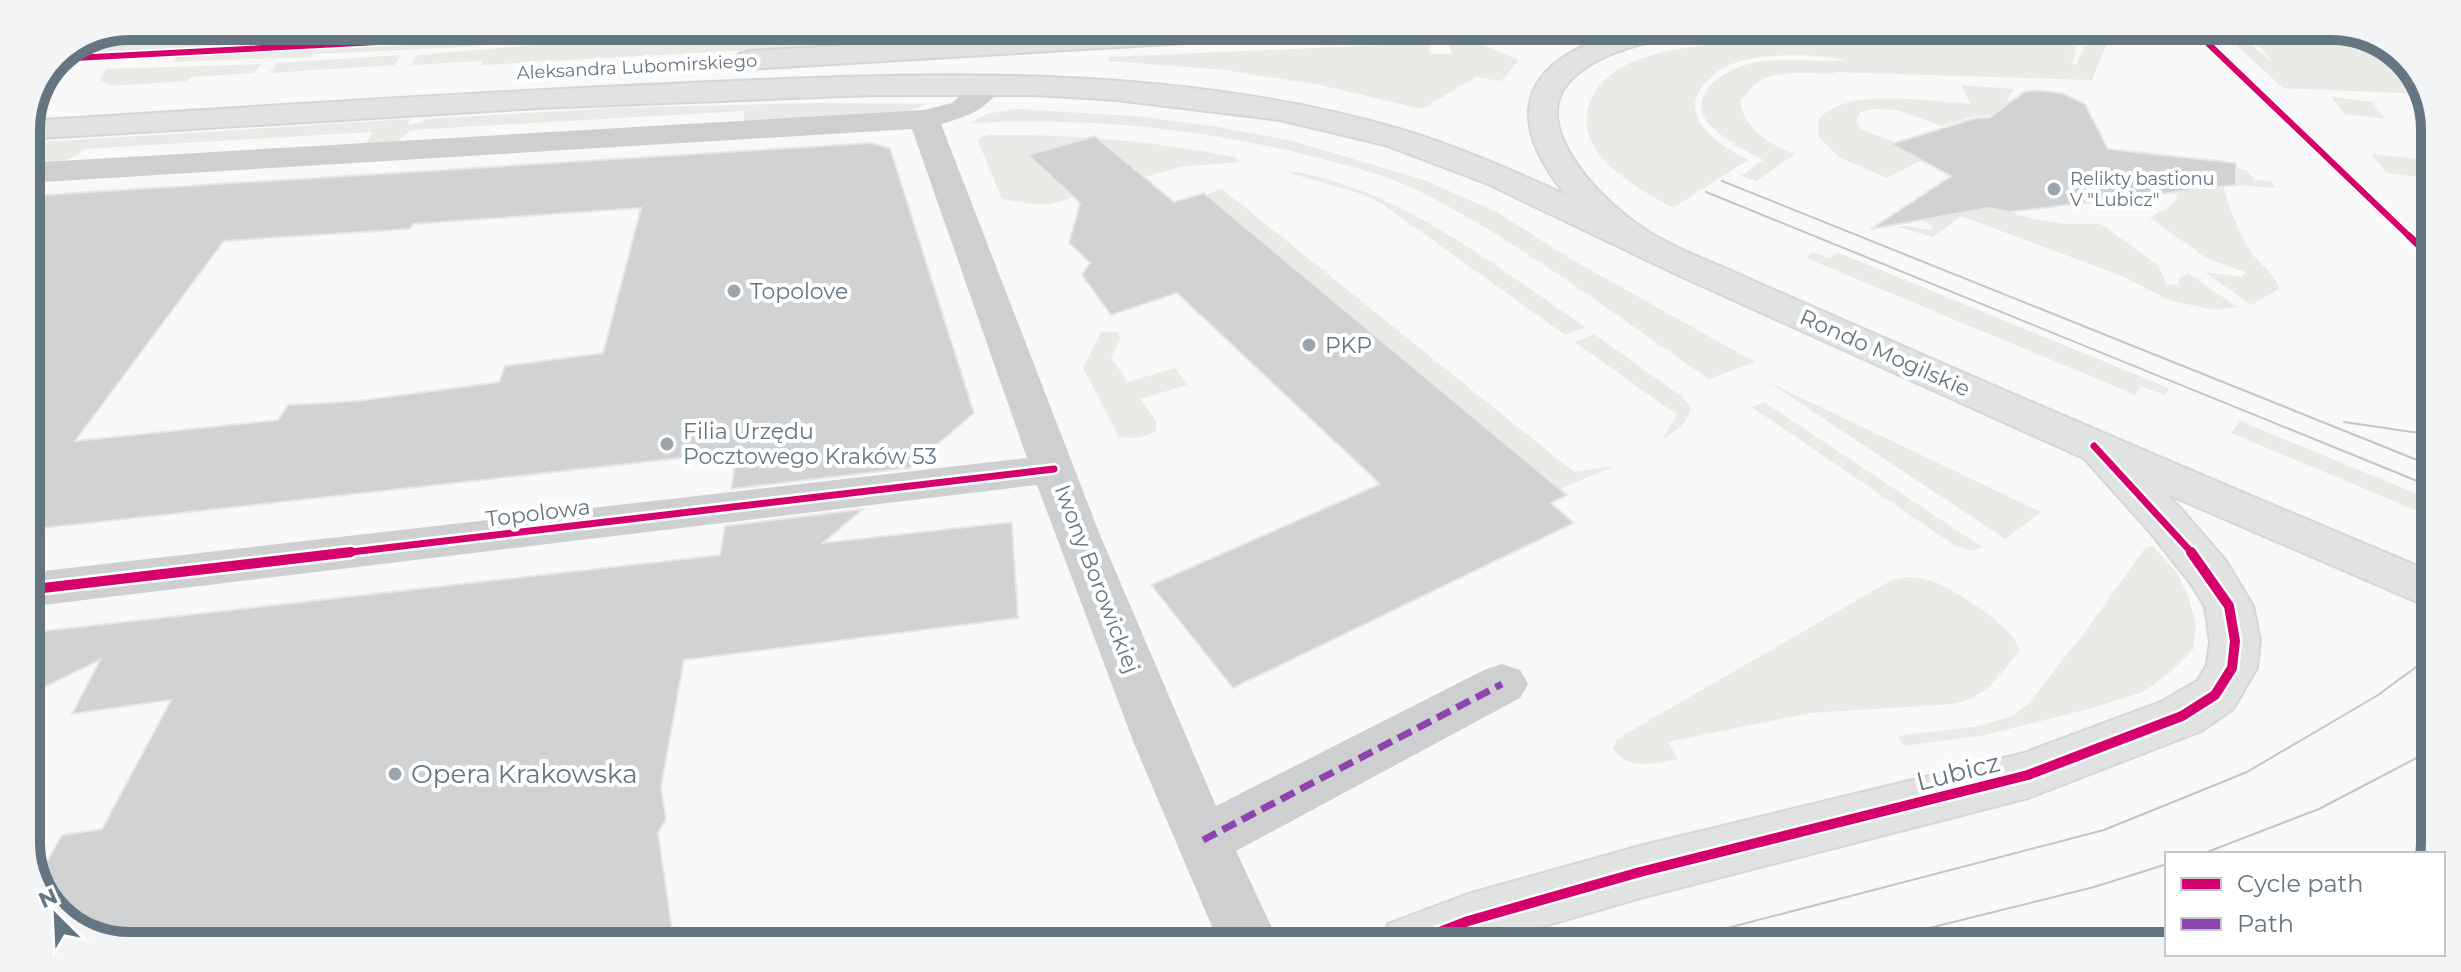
<svg xmlns="http://www.w3.org/2000/svg" width="2461" height="972" font-family="Montserrat,sans-serif">
	<rect width="100%" height="100%" fill="#f9f9f9"/>
	<path fill="#e8e9e9" d="M129,26l441,1 -508,27z"/>
	<path fill="#e8ebe6" d="M845,31l-22,11 -35,6 -306,17 1,-4 -72,4 7,-10 140,-12 64,-2 15,-5 61,2z
		M2366,32l48,35 10,27 -141,-6 -59,-54h16l34,30 -15,-18 2,-5 -9,-7z
		M569,34h50l-155,13 -150,7 -2,3 -141,5 7,-7z
		M2110,36l-18,44 -258,-8 -1,2c-21,-1 -56,-5 -75,8 -7,5 -12,13 -18,19 5,29 29,43 55,53l-39,27 -15,-5 22,-16c-18,-10 -37,-19 -52,-34 -29,-30 15,-58 42,-63 31,-6 63,0 93,-3 -34,-6 -84,-8 -117,5 -10,4 -17,11 -24,18 -31,34 16,63 43,77l-75,48c-33,-19 -91,-48 -86,-93 10,-79 157,-72 215,-73 31,0 67,-4 96,1 6,1 22,-3 33,-3 47,-1 93,-2 140,-3l-2,3 7,5 -2,7 -9,-1 11,2 -4,10 -7,-1 11,3 12,-28z
		M1428,43l3,11h21l-4,-11h30l41,17 -18,21 -25,-4 -54,32 -102,-24 -95,-15 -116,-9 1,-4z
		M401,55l-6,10 -126,8 8,-10z
		M261,64l-7,9 -63,4 -4,4 -75,5 -12,-6 6,-11z
		M1961,85l54,4 -8,10 9,16 -41,1 -33,10 -45,-16 -24,-1 -13,3 -4,10 5,7 68,27 -42,22 -47,-20 -22,-22 1,-17c29,-33 111,-17 152,-15z
		M2332,97l40,5 13,17 -41,-5z
		M818,103l110,1 -22,8 -162,9v-10l-333,19 -16,13h-28l5,-11 -288,17c-15,14 -28,13 -48,13l8,-11 -18,1v-9l384,-24 -2,5 12,-1 5,-4 187,-11z
		M1016,109l119,7 78,10 80,15 131,39 73,32 72,46 186,104 -46,17c-93,-63 -190,-138 -290,-188 -32,-16 -70,-25 -104,-34 -113,-29 -227,-40 -344,-34l15,-9z
		M990,135c83,-1 164,6 245,22l4,5 -59,5 -130,37h-17l-31,-5 -24,-58 2,-4z
		M2372,154l47,5 15,20 -48,-6z
		M2231,167l15,3 9,10 16,1 5,7 -53,-4c6,24 16,50 30,71 9,12 23,19 26,34l-28,16 -46,-33 37,5 3,-5 -37,-13 -58,-41c15,-11 29,-10 28,-33z
		M1286,172c15,-1 29,4 43,8 95,27 175,93 257,147l-21,8 -184,-132 -19,-9z
		M1222,189l352,283 40,-6 -57,24 -353,-295z
		M1970,200l64,19 30,5h37l58,42 7,18 12,1 1,-6 9,-6 49,34 -21,3 -45,-9 -49,-25 -161,-60 -28,21 -35,-10c17,-3 22,4 35,2l-1,-4 -14,-6z
		M1813,252l16,6 10,-5 330,135 -4,7 -25,-9 -4,9 -330,-137z
		M1101,332h17l2,7 -9,19 17,24 47,-14 12,17 -47,14 16,22v10c-13,7 -23,8 -37,6l-36,-69z
		M1594,334l87,62 10,11c-4,17 -14,24 -29,32l15,-24 -102,-73z
		M1770,383l271,129 -36,27z
		M1764,402l218,145 -11,4 -17,-6 -202,-138z
		M2240,421l192,79v17l-201,-84z
		M2153,546l24,27 12,25 7,27 -3,25 -21,21 -29,21 -51,16 -106,27 -82,11 -6,-10 82,-10 34,-11 15,-12 58,-74 58,-81z
		M1906,577c11,0 21,2 31,6 19,8 81,47 82,67 -20,27 -33,48 -67,54l-141,9 -143,29 10,17c-24,4 -50,13 -65,-11l4,-9 275,-159z"/>
	<path fill="#d0d2d3" stroke="#e8e8e8" stroke-width="2" fill-rule="evenodd" d="M2034,90l28,3 23,11 23,45 128,14v22l-227,27 -20,-4 -118,21 80,-53 -60,-32 85,-26h13l35,-26z
		M1095,136l79,66 30,-9 363,302 -16,8 23,20 -341,165 -82,-103 229,-101 -203,-191 -66,22 -29,-40 8,-12 -21,-20 11,-40 -52,-48z
		M871,143l19,5 84,265 -64,55 -179,21 6,-37 -711,78v-334zM641,208l-38,145 -98,13 -6,16 -142,19 -69,4 -10,15 -203,21 149,-200 186,-12 3,-5z
		M863,509l-40,34 189,-21 6,96 -334,42 -23,127 5,32 -8,14 16,109 -578,-2 -49,-35 -10,-26 25,-44 40,-6 69,-129 -99,14 28,-54 -74,36v-63l694,-78 5,-29z"/>
	<g fill="none" stroke-linecap="round" stroke-linejoin="round">
		<g stroke="#d5d6d7" stroke-width="4">
			<path id="secondary" d="M2094,432l15,4 73,74 44,51 27,45 7,35 -3,27 -24,41 -32,22 -173,67 -388,100 -157,46h-104l9,-20 80,-30 172,-48 384,-93 139,-52 34,-20 10,-16 3,-24 -5,-34 -13,-22 -42,-53 -77,-86 6,-10z"/>
		</g>
		<g stroke="#d5d6d7" stroke-width="4">
			<path id="primary" d="M1130,29h171l-4,6 -10,2 -538,32 -10,-3 -4,-6 4,-6 10,-3z
				M1631,30h45l-4,6c-35,9 -79,18 -104,47 -37,43 28,110 61,135 31,25 70,39 107,55 46,21 93,41 139,61 185,81 370,160 557,238l-1,36 -352,-152 -401,-181 -190,-91 -103,-39 -105,-25 -163,-20 -82,-5h-164l-334,13 -511,31 1,-18c214,-13 427,-28 641,-37 244,-11 501,-24 738,47 55,17 108,40 160,64 -71,-87 -35,-140 65,-165z"/>
		</g>
		<path fill="#cecfd0" fill-rule="evenodd" d="M988,76l10,3 5,6c-18,25 -33,31 -62,39l159,411 116,271 268,-136 18,-6 18,6 8,14 -8,14 -284,153 43,92h-60l-86,-202 -96,-256 -1011,122v-34l1001,-115 -115,-329 -886,54v-20l898,-53 28,-7 26,-24z"/>
		<use href="#secondary" fill="#e1e2e2" fill-rule="evenodd"/>
		<use href="#primary" fill="#e1e2e2" fill-rule="evenodd"/>
		<path stroke="#c3c5c6" stroke-width="2" d="M1722,181l710,285
			M1706,192l726,295
			M2344,422l89,13
			M2202,854l117,-45 111,-58
			M1666,944l438,-114 143,-58 131,-77 53,-39
			M1861,945l233,-58 73,-23"/>
		<path stroke="#8e44ad" stroke-width="7" stroke-dasharray="15 7" stroke-linecap="butt" d="M1203,840l299,-156"/>
		<g stroke="#fff" stroke-width="9">
			<path id="cycleway-far2" d="M2195,31l216,207
				M55,59l532,-28 105,4 142,-7"/>
		</g>
		<g stroke="#fff" stroke-width="12">
			<path id="cycleway-far1" d="M2409,236l25,24
				M2094,446l99,108
				M334,554l720,-85"/>
		</g>
		<g stroke="#fff" stroke-width="15">
			<path id="cycleway" d="M26,590l325,-38
				M1409,944l59,-23 172,-49 388,-97 154,-59 33,-21 17,-27 3,-27 -6,-35 -38,-54"/>
		</g>
		<use href="#cycleway-far2" stroke="#d6006c" stroke-width="6"/>
		<use href="#cycleway-far1" stroke="#d6006c" stroke-width="7"/>
		<use href="#cycleway" stroke="#d6006c" stroke-width="10"/>
	</g>
	<g fill="#99a4ac" stroke="#fff" stroke-width="3">
		<circle cx="2054" cy="189" r="8"/>
		<circle cx="734" cy="291" r="8"/>
		<circle cx="1309" cy="345" r="8"/>
		<circle cx="667" cy="444" r="8"/>
		<circle cx="395" cy="774" r="8"/>
	</g>
	<g text-anchor="middle" dominant-baseline="central" stroke-width="8" stroke-linejoin="round" paint-order="stroke">
		<g font-size="18" fill="#657683" stroke="#fff">
			<text transform="translate(637 67) rotate(-3)">Aleksandra Lubomirskiego</text>
		</g>
		<g font-size="18" fill="#657683" stroke="#fff" text-anchor="start">
			<text x="2070" y="179">Relikty bastionu<tspan x="2070" dy="21">V "Lubicz"</tspan></text>
		</g>
		<g font-size="22" fill="#657683" stroke="#fff" text-anchor="start">
			<text x="750" y="291">Topolove</text>
			<text x="1325" y="345">PKP</text>
			<text x="683" y="431">Filia Urzędu<tspan x="683" dy="25">Pocztowego Kraków 53</tspan></text>
		</g>
		<g font-size="22" fill="#657683" stroke="#fff">
			<text transform="translate(1885 353) rotate(24)">Rondo Mogilskie</text>
			<text transform="translate(538 513) rotate(-7)">Topolowa</text>
			<text transform="translate(1097 579) rotate(69)">Iwony Borowickiej</text>
		</g>
		<g font-size="26" fill="#657683" stroke="#fff">
			<text transform="translate(1958 772) rotate(-14)">Lubicz</text>
		</g>
		<g font-size="26" fill="#657683" stroke="#fff" text-anchor="start">
			<text x="411" y="774">Opera Krakowska</text>
		</g>
	</g>
	<path d="M0 0H2461V972H0ZM129 40H2332A89 89 0 0 1 2421 129V843A89 89 0 0 1 2332 932H129A89 89 0 0 1 40 843V129A89 89 0 0 1 129 40Z" fill="#f3f4f5" fill-rule="evenodd"/>
	<path fill="none" stroke="#657683" stroke-width="10" d="M129 40H2332A89 89 0 0 1 2421 129V843A89 89 0 0 1 2332 932H129A89 89 0 0 1 40 843V129A89 89 0 0 1 129 40Z"/>
	<rect x="2165" y="852" width="280" height="104" fill="#ffffff" stroke="#c1c8cd" stroke-width="2"/>
	<rect x="2181" y="878" width="40" height="12" fill="#d6006c" stroke="#c1c8cd" stroke-width="2"/>
	<text x="2237" y="892" font-size="24" fill="#657683">Cycle path</text>
	<rect x="2181" y="918" width="40" height="12" fill="#8e44ad" stroke="#c1c8cd" stroke-width="2"/>
	<text x="2237" y="932" font-size="24" fill="#657683">Path</text>
	<g transform="translate(56 916) rotate(336)" stroke="#ffffff" stroke-width="6" paint-order="stroke">
	<path d="M0-6L14 30L0 20L-14 30Z" fill="#657683"/>
	<text y="-12" font-size="22" font-weight="bold" text-anchor="middle" fill="#657683">N</text>
	</g>
</svg>
